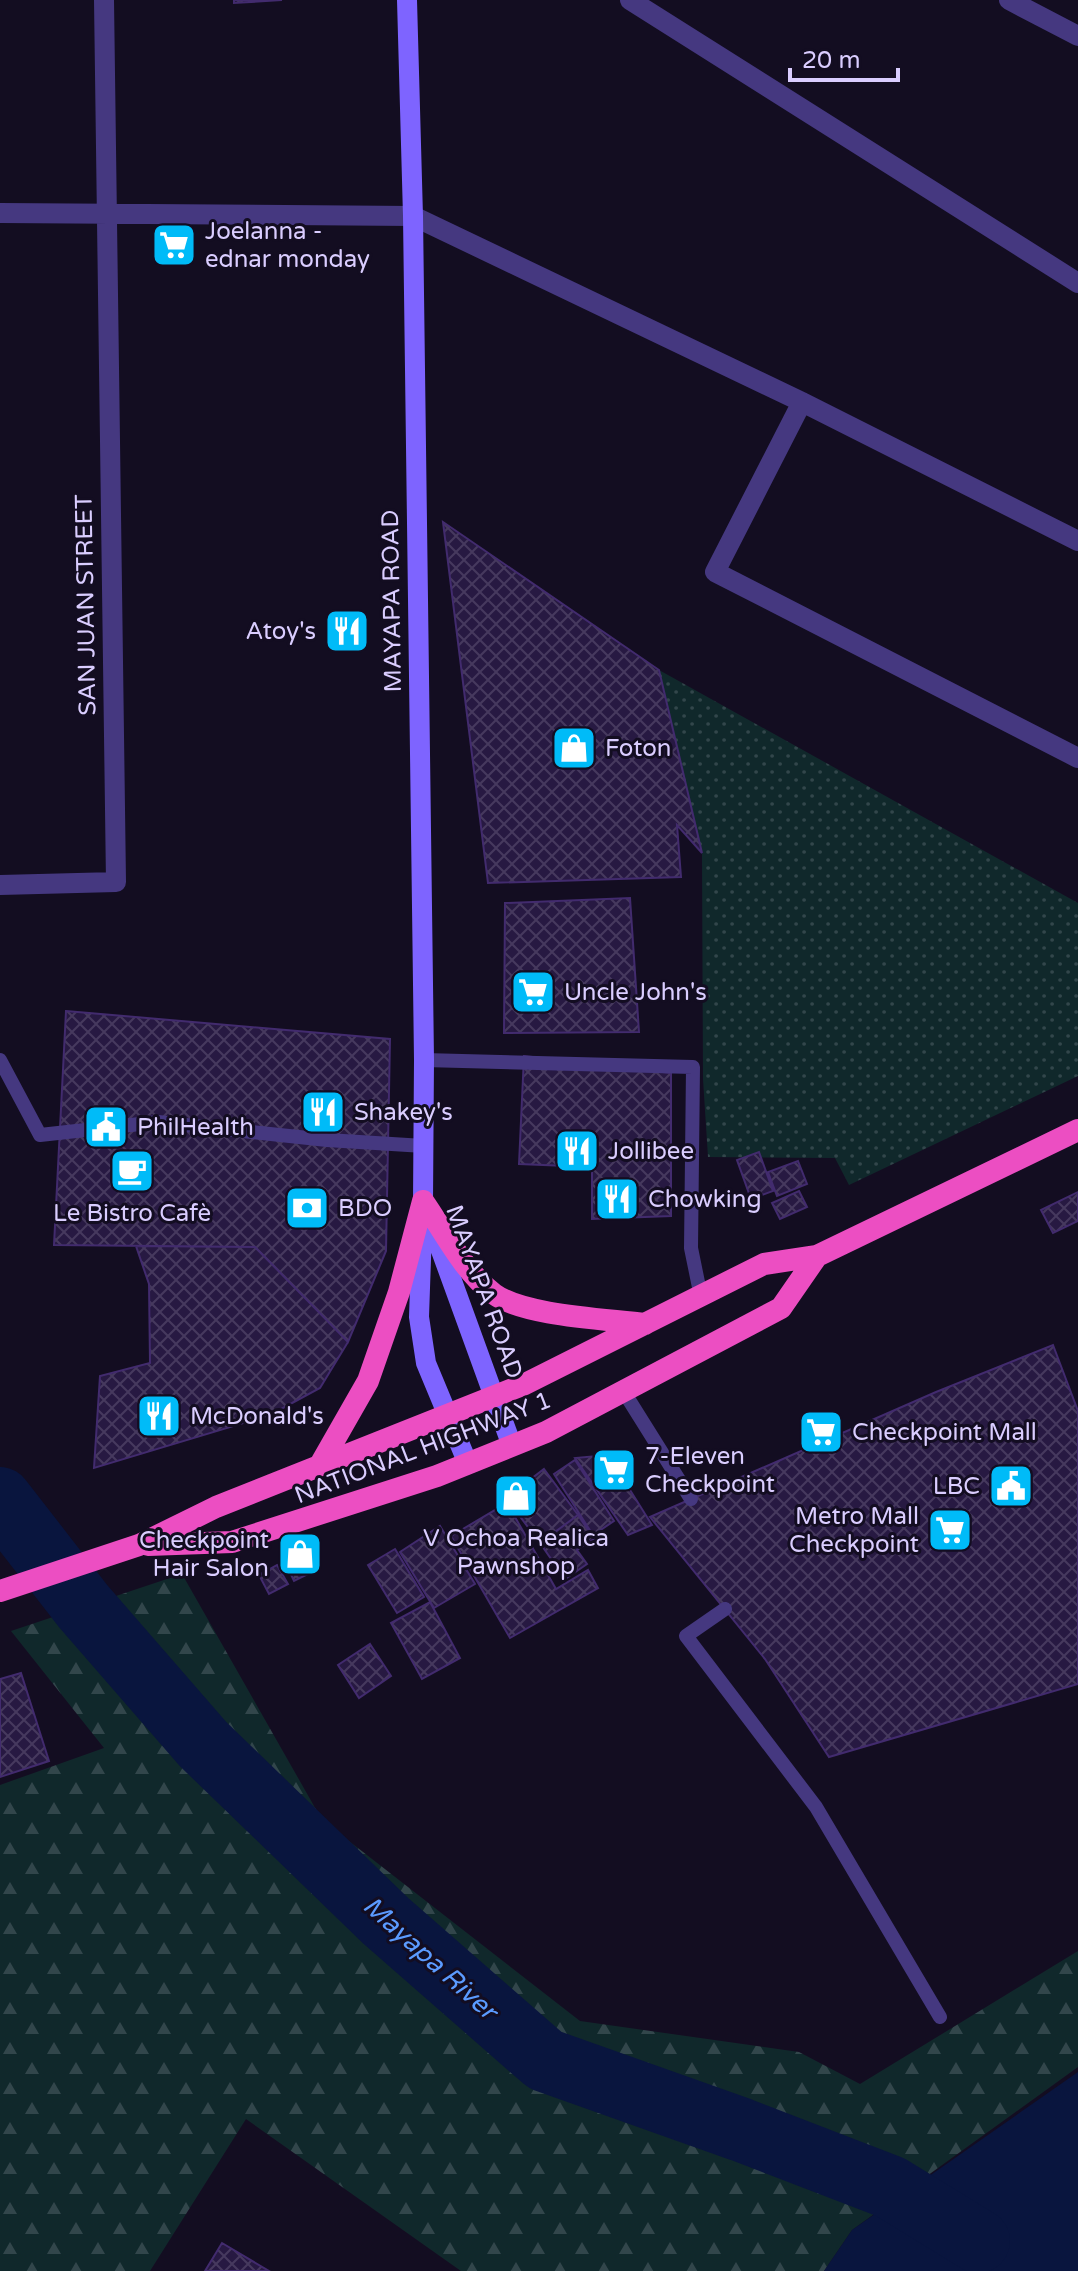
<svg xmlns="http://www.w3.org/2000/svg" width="1078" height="2271" font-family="'Varela Round',sans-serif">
	<defs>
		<pattern id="grass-dots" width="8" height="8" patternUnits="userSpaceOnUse" patternTransform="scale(2)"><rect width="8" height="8" fill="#10282b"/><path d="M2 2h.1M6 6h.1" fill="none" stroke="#32464b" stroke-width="1.8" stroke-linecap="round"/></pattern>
		<pattern id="forest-firs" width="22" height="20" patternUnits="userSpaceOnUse" patternTransform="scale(2)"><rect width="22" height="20" fill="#10282b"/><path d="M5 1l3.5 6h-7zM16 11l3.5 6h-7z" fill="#32464b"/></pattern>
		<pattern id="building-cross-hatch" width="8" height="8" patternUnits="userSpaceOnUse" patternTransform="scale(2)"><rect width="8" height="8" fill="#271942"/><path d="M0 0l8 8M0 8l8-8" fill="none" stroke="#46395e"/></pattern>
	</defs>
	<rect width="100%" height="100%" fill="#130d21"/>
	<path fill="url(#grass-dots)" d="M659,670l419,233v173l-229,109 -14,-27 -127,-1 -5,-78 -1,-226z"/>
	<path fill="url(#forest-firs)" d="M182,1574l140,246 258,201 219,31 61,32 218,-133v116l-226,163 -28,41h-363l-215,-152 -96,152h-150v-486l104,-37 -93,-117z"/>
	<path fill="#09153e" d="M1078,2072v199h-254l28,-41z"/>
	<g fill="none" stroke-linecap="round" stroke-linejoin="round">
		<path stroke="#09153e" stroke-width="64" d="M0,1499l83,107 120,138 183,177 159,139 197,70 148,57 88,54"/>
	</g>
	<path fill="url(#building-cross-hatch)" stroke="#422b6e" stroke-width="2" d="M234,0h48l-48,3z
		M443,522l216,148 43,183 -25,-28 4,52 -193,6z
		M630,898l9,134 -135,1 1,-130z
		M66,1011l324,28 -4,212 -38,91 -93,-95 -201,-2z
		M524,1056l147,17v143l-79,3v-52l-73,-3z
		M759,1152l14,39 -22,8 -14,-39z
		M798,1161l9,23 -30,12 -9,-24z
		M799,1191l8,16 -27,12 -8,-16z
		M1078,1192v29l-25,12 -12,-23z
		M136,1246l119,1 93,95 -28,46 -50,27 -176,53 6,-92 50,-13 -1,-79z
		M1053,1345l25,66v273l-249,73 -64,-98 -115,-142 286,-125z
		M608,1455l44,70 -24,10 -53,-77z
		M575,1460l39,61 -21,14 -39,-61z
		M544,1469l34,46 -38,28 -34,-45z
		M507,1503l49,86 32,-19 10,18 -88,50 -59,-102z
		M578,1515l16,24 -17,11 10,14 -22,15 -25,-36z
		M440,1526l35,58 -41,24 -34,-56z
		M395,1549l29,48 -27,16 -29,-48z
		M303,1554l9,18 -18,9 -9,-19z
		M277,1565l11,19 -19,10 -10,-19z
		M430,1602l30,56 -38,21 -31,-56z
		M370,1644l21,32 -32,22 -21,-33z
		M21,1673l28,88 -49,16v-98z
		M222,2243l47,28h-64z"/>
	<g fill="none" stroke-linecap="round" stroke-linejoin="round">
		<path stroke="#453880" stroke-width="14" d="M0,1060l40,75 118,-13 169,18 97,6
			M424,1060l269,7 -2,181 10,49
			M624,1392l67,107
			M725,1609l-39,27 130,171 124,210"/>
		<path stroke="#453880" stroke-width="20" d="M630,0l448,283
			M1009,0l69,36
			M0,213l413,3 389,186 276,139
			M802,402l-87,170 363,186
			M0,885l116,-3 -12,-882"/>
		<path stroke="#7e64ff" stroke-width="20" d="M407,0l6,216 11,844 -1,141 -4,116 7,46 42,101
			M431,1223l81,223"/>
		<path stroke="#ec4ec2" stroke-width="22" d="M423,1201c21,30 41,71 71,93 30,22 113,25 151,30
			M320,1465l48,-84 31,-89 24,-91
			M148,1545l84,-3 205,-66 109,-44 235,-124 36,-52
			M0,1591l139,-46 77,-38 309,-123 239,-120 53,-8 261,-126"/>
	</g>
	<defs>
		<g id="supermarket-square" transform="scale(2.3)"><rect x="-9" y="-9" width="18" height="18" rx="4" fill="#00bbf8" stroke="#130d21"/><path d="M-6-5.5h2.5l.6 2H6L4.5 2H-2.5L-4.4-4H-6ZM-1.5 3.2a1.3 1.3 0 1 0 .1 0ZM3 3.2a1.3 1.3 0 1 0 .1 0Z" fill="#fff"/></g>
		<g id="restaurant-square" transform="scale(2.3)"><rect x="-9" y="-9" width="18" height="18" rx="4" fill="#00bbf8" stroke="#130d21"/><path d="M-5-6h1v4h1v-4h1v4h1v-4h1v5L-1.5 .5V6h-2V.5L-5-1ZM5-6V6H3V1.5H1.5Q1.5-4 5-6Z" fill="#fff"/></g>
		<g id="shop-square" transform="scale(2.3)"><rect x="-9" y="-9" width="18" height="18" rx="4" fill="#00bbf8" stroke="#130d21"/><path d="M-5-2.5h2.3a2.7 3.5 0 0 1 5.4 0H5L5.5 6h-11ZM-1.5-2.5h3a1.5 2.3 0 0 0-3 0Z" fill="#fff"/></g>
		<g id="civic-square" transform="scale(2.3)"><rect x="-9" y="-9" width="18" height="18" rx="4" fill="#00bbf8" stroke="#130d21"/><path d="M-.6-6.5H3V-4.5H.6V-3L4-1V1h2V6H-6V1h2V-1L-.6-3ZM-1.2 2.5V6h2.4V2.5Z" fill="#fff"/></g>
		<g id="cafe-square" transform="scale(2.3)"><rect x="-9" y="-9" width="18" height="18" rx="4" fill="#00bbf8" stroke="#130d21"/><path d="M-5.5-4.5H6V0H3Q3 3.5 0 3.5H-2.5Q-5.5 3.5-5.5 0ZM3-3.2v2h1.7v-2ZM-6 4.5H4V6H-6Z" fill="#fff"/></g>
		<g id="bank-square" transform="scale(2.3)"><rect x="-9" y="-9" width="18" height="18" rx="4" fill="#00bbf8" stroke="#130d21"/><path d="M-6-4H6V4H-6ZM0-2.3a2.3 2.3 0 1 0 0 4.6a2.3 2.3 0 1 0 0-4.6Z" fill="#fff"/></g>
	</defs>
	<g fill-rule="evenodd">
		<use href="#supermarket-square" x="174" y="245"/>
		<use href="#restaurant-square" x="347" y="631"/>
		<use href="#shop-square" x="574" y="748"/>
		<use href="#supermarket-square" x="533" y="992"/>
		<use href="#restaurant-square" x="323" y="1112"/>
		<use href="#civic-square" x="106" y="1127"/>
		<use href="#restaurant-square" x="577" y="1151"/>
		<use href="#cafe-square" x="132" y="1171"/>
		<use href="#restaurant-square" x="617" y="1199"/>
		<use href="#bank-square" x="307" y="1208"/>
		<use href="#restaurant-square" x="159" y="1416"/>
		<use href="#supermarket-square" x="821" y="1432"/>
		<use href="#supermarket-square" x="614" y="1470"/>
		<use href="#civic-square" x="1011" y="1486"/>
		<use href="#shop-square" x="516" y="1496"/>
		<use href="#supermarket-square" x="950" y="1530"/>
		<use href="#shop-square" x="300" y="1554"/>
	</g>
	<g text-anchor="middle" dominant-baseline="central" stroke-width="6" stroke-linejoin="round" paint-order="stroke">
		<g font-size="24" fill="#dacdff" stroke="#130d21" text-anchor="start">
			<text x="205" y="231">Joelanna -<tspan x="205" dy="28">ednar monday</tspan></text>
			<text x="316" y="631" text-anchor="end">Atoy's</text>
			<text x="605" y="748">Foton</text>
			<text x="564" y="992">Uncle John's</text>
			<text x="354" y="1112">Shakey's</text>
			<text x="137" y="1127">PhilHealth</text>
			<text x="608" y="1151">Jollibee</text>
			<text x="648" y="1199">Chowking</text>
			<text x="338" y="1208">BDO</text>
			<text x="132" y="1213" text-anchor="middle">Le Bistro Cafè</text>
			<text x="190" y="1416">McDonald's</text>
			<text x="852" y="1432">Checkpoint Mall</text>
			<text x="645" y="1456">7-Eleven<tspan x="645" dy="28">Checkpoint</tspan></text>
			<text x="980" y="1486" text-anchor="end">LBC</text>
			<text x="919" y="1516" text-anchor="end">Metro Mall<tspan x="919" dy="28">Checkpoint</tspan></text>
			<text x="516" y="1538" text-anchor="middle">V Ochoa Realica<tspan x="516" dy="28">Pawnshop</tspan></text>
			<text x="269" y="1540" text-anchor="end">Checkpoint<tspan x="269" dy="28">Hair Salon</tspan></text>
		</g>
		<g font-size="24" fill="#dacdff" stroke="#130d21">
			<text transform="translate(392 601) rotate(-91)">MAYAPA ROAD</text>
			<text transform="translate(86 605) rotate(-91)">SAN JUAN STREET</text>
			<text transform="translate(484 1292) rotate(70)">MAYAPA ROAD</text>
			<text transform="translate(423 1448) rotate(-21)">NATIONAL HIGHWAY 1</text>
		</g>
		<g font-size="26" font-style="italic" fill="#5b9bff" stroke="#130d21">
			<text transform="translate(430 1958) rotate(42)">Mayapa River</text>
		</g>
	</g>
	<path d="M790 68v12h108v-12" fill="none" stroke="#dacdff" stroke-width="4"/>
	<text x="802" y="68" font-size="24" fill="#dacdff" stroke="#130d21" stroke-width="6" paint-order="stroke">20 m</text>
</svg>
